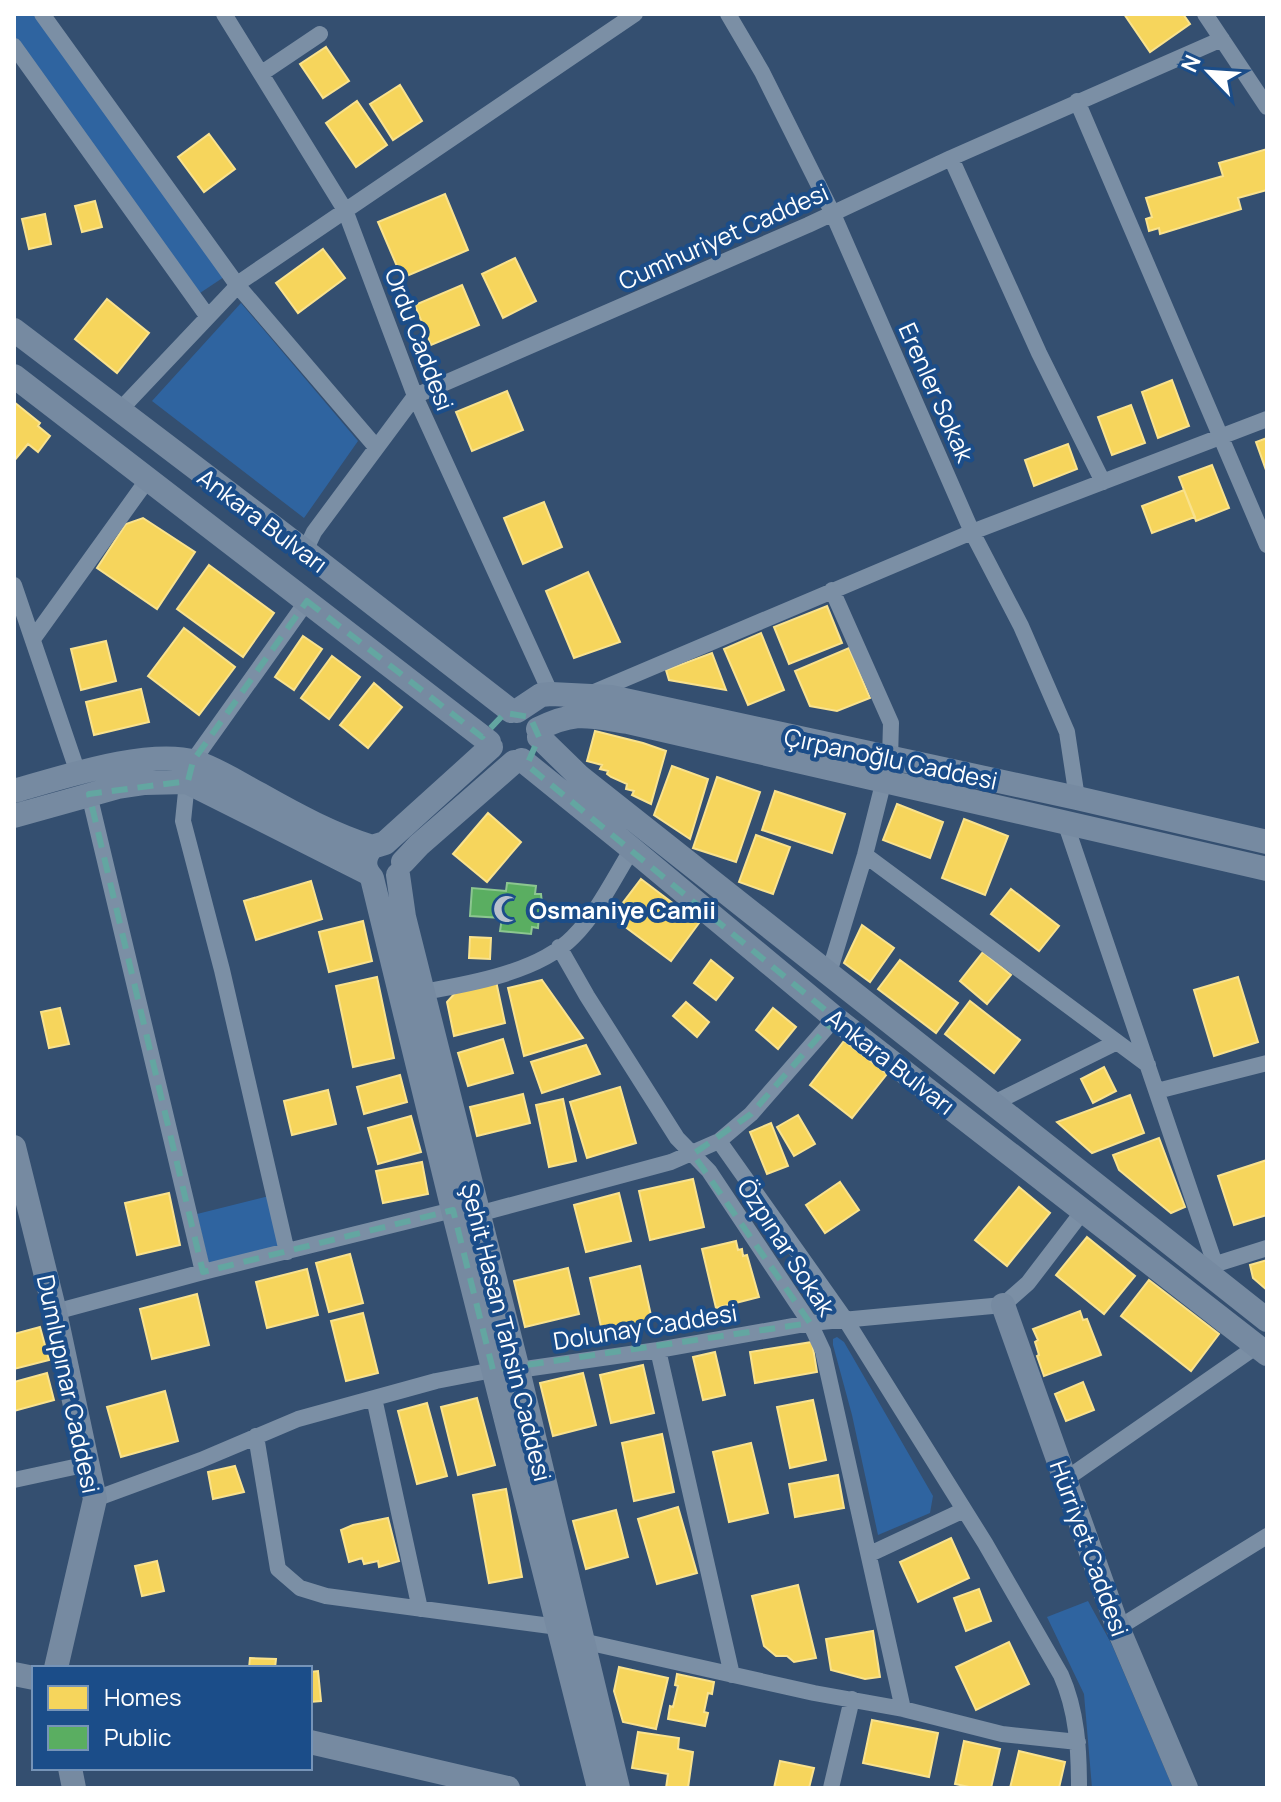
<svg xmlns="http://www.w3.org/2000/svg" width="1281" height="1802" font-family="Manrope,sans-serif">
	<rect width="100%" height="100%" fill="#344f70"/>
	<path fill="#2f64a0" d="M14,14h23l187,263 -24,16 -186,-254z
		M241,303l117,138 -54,77 -152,-117z
		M269,1196l13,51 -73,18 -12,-51z
		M837,1337l7,5 89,154 -3,17 -52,22 -26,-120 -19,-70v-6z
		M1088,1601l24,44 61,143h-81l-8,-94 -37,-77z"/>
	<path fill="#f6d55c" stroke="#f9e28d" stroke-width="2" d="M1124,14h59l7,10 -40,28z
		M326,47l23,34 -26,17 -23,-34z
		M400,85l22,36 -29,19 -23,-36z
		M357,101l30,44 -31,22 -30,-44z
		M209,134l26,35 -31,23 -26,-35z
		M1267,149v41l-29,8 3,11 -81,25 -1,-6 -10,3 -3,-12 6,-2 -6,-19 77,-22 -4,-13z
		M445,194l23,56 -66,28 -24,-56z
		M95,201l7,26 -20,5 -7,-26z
		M45,214l6,30 -22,5 -7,-30z
		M323,249l22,29 -47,35 -22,-30z
		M515,258l21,43 -33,17 -21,-44z
		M462,285l17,40 -48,20 -16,-40z
		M107,299l42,34 -32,40 -42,-34z
		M1172,380l17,46 -31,12 -16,-46z
		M507,391l16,39 -51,21 -16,-39z
		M14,402l26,21 -2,3 12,10 -12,16 -10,-8 -14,17z
		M1131,405l14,38 -33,12 -14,-38z
		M1267,438v35l-11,-31z
		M1068,444l9,25 -43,17 -9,-26z
		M1212,465l17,43 -33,13 -17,-44z
		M1184,490l11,27 -43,16 -10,-27z
		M544,502l18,45 -39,17 -19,-46z
		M143,518l52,34 -38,57 -60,-41 29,-44z
		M209,565l65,48 -31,44 -66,-48z
		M588,572l32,70 -46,16 -28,-67z
		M827,606l15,37 -53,21 -15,-37z
		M184,628l51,39 -36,48 -51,-39z
		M761,633l23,57 -36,15 -24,-56z
		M303,636l19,13 -28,41 -19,-13z
		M106,641l10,40 -35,9 -10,-41z
		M849,648l21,50 -33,13 -27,-5 -15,-35z
		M712,653l14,37 -57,-10 -3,-10z
		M332,656l28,21 -31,42 -28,-21z
		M374,683l28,24 -34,41 -28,-23z
		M141,689l8,33 -55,13 -8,-33z
		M595,731l48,12 23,8 -15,53 -19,-9 2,-4 -8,-2 1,-5 -16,-7 -4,-3 1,-3 -8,-2 2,-4 -15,-4z
		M672,766l36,13 -18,60 -36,-24z
		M717,777l43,15 -24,70 -43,-14z
		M775,791l70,23 -13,39 -70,-23z
		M897,804l46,18 -13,36 -47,-18z
		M488,813l33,29 -34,40 -34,-28z
		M964,819l44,17 -23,59 -43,-17z
		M756,835l34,12 -17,47 -34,-12z
		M641,879l58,44 -28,38 -59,-44z
		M311,881l11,38 -66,21 -12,-39z
		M1011,889l48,37 -20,25 -48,-37z
		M363,921l9,40 -43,11 -10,-40z
		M862,925l32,23 -24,34 -26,-19z
		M470,937l21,1 -1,21 -21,-1z
		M983,952l28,23 -24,29 -27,-23z
		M711,960l22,18 -17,22 -22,-17z
		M900,960l58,43 -22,30 -58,-44z
		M377,977l17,81 -41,9 -17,-81z
		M1238,977l20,65 -44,14 -20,-66z
		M542,980l41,58 -59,18 -16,-68z
		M496,981l9,42 -51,13 -7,-34 9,-10z
		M970,1001l50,39 -26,33 -49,-39z
		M686,1002l23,20 -12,15 -24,-21z
		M60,1008l9,36 -20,4 -8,-36z
		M773,1008l23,19 -18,22 -22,-19z
		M503,1039l10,34 -45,13 -10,-33z
		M844,1041l43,33 -35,44 -42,-33z
		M586,1045l14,29 -58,19 -11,-31z
		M1104,1067l12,24 -23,12 -12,-24z
		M400,1075l7,27 -43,12 -7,-27z
		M620,1087l16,56 -49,15 -17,-56z
		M328,1090l8,34 -44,11 -8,-34z
		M523,1094l7,29 -53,13 -7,-29z
		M1130,1095l14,38 -52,20 -35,-31z
		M563,1099l13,62 -27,6 -13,-62z
		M798,1115l17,29 -21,12 -17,-29z
		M411,1116l10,36 -43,12 -10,-36z
		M771,1123l17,43 -21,8 -17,-42z
		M1159,1138l26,69 -14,6 -52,-43 -6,-15z
		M1267,1160v55l-33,10 -16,-49z
		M422,1162l6,32 -45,9 -7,-32z
		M693,1179l11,48 -54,13 -11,-49z
		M840,1182l19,28 -34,23 -19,-28z
		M1019,1187l31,26 -43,53 -32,-26z
		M169,1193l11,52 -43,10 -12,-52z
		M619,1193l12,48 -45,11 -12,-47z
		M1087,1237l48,39 -31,38 -48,-39z
		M736,1241l2,9 4,-1 1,7 4,-1 12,42 -43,11 -14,-59z
		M350,1254l13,49 -34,9 -13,-49z
		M1267,1260v30l-14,-12 -3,-13z
		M640,1266l12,54 -50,11 -12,-53z
		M568,1268l11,46 -54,13 -11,-46z
		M307,1269l11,46 -51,13 -11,-46z
		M1149,1280l70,54 -28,37 -70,-55z
		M197,1294l12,51 -57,14 -12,-50z
		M1080,1311l3,9 4,-1 14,36 -57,21 -7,-20 2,-1 -4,-13 3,-2 -5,-11z
		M363,1313l15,60 -32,8 -15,-60z
		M40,1327l9,33 -35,9v-35z
		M812,1342l5,30 -62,11 -5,-31z
		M715,1352l10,43 -22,5 -10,-43z
		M643,1365l11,48 -43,10 -11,-48z
		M47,1373l7,27 -40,11v-29z
		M583,1373l13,52 -43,11 -13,-53z
		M1083,1382l11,28 -28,11 -11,-27z
		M165,1391l13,50 -57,16 -14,-50z
		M477,1398l18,67 -37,10 -17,-68z
		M813,1400l13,60 -36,8 -13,-61z
		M427,1403l20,73 -30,8 -19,-73z
		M662,1434l12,58 -40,9 -12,-58z
		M751,1443l17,70 -39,9 -16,-70z
		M235,1466l9,26 -31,7 -5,-27z
		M838,1475l6,33 -49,9 -6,-33z
		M506,1489l16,88 -33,6 -16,-88z
		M678,1507l19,66 -40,11 -19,-65z
		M616,1510l12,47 -42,12 -13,-48z
		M388,1518l11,43 -20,6 -1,-6 -14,3 -2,-6 -13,4 -8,-32 12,-5z
		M951,1538l18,40 -51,24 -18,-40z
		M157,1561l7,30 -22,5 -7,-30z
		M798,1585l18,73 -22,4 -7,-6h-11l-12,-10 -12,-50z
		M979,1589l12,32 -25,10 -12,-33z
		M873,1631l7,46 -15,2 -34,-9 -5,-31z
		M1009,1642l20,42 -53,26 -20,-43z
		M250,1658l26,1 -1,9h-26z
		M619,1667l49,11 -12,51 -33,-7 -9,-31z
		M318,1671l3,30 -11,1v-30z
		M677,1674l37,8 -2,12 -4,-1 -4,19 4,1 -3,13 -37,-7 2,-13 3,1 5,-21 -3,-1z
		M872,1720l66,13 -9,44 -66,-14z
		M638,1732l41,6 -1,11 15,3 -5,36h-22l2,-14 -36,-6z
		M964,1741l36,8 -9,39h-17l-19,-4z
		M1019,1751l46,11 -6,26h-49z
		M780,1761l34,7 -5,20h-35z"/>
	<path fill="#5aae61" stroke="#8cc690" stroke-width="2" d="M507,883l29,3 -1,8h6l2,20h-4l-1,14 -6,-1 -1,7 -31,-3 2,-13 -32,-2 2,-28 34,3z"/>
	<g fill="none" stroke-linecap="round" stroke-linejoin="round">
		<path stroke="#7b8fa5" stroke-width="16" d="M42,14l196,272 138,161
			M224,14l121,196 70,186 136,298
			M728,14l34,58 71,142 139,318 49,94 46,106 10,66
			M1205,14l62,93
			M14,46l194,271
			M262,73l58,-39
			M1077,101l190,444
			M951,158l88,195 64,129
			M119,411l124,-131 392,-266
			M305,551l9,-19 101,-136 393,-171 143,-67 271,-119
			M14,585l64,188
			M832,590l59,133 -1,36
			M33,639l115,-160
			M594,692l378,-160 295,-113
			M89,794l114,478
			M1065,822l150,442
			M865,855l283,210
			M559,947l28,49 90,142 32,33 101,152 13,28 80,358
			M829,973l36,-118 19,-75
			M423,992c46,-8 116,-20 150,-55 25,-25 41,-59 59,-88
			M1157,1091l110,-28
			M994,1103l123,-61
			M719,1141l126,178 140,224 76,132c16,36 18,74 18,113
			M478,1214l193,-52 48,-21 32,-27 84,-96
			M287,1252l-65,-282 -39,-149 4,-39 6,-21 114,-160
			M1207,1267l60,-19
			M55,1312l148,-40 250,-62
			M658,1350l74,325
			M374,1398l46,211
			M256,1436l22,133 22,19 26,8 232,31
			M1066,1479l191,-133
			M14,1480l74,-16
			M95,1499l106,-39 97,-41 138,-38 57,-11h25l140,-20 152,-27 193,-18 25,-22 55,-72
			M870,1554l94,-44
			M1118,1628l149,-92
			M582,1641l232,52 89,16 99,25 76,8
			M831,1788l21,-89"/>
		<path stroke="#768aa1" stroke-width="24" d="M14,330l291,221 206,160
			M14,376l475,366
			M517,711l24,-16 10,-1 60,3 466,101 190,44
			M538,729c38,-19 50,-13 90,-7l639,147
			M539,737l41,40 687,543
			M491,747l-106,96 -13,4c-9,11 -9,21 0,31l81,332 146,578
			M522,760l110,89 203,169 432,336
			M14,791c47,-13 135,-43 181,-29 23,7 45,22 66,33 37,21 71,39 111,52
			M14,816l104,-29 27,-4 42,-1 181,91
			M403,862l16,-17 95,-83
			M398,875l6,42 114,453 100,418
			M14,1147l41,165 40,187 -39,169
			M1003,1305l115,323 68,160
			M14,1674l20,4
			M310,1742l198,46
			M70,1768l4,20"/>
	</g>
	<path fill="none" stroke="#63a6a1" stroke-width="6" stroke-dasharray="16 10" stroke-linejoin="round" d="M307,601l175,136 23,-24 25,4 9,20 -12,28 308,253 -84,96 -58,40 117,169 -317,47 -40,-160 -250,62 -114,-478 99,-13 5,-20z"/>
	<defs>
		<g id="mosque-bare" transform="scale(2.16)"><path d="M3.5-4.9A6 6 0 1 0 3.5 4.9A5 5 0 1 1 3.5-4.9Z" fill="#b8c1cd" stroke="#1b4d89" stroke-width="2.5" paint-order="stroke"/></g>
	</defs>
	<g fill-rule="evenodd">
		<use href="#mosque-bare" x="507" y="909"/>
	</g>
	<g text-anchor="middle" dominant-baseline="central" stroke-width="8" stroke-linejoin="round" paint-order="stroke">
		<g font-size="24" fill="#fff" stroke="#1b4d89">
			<text transform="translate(723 236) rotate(-24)">Cumhuriyet Caddesi</text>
			<text transform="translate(420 339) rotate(69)">Ordu Caddesi</text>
			<text transform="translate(937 392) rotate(66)">Erenler Sokak</text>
			<text transform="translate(263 520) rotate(37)">Ankara Bulvarı</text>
			<text transform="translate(891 758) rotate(12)">Çırpanoğlu Caddesi</text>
			<text transform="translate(891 1061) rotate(38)">Ankara Bulvarı</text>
			<text transform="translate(787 1247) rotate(57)">Özpınar Sokak</text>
			<text transform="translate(645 1326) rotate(-9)">Dolunay Caddesi</text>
			<text transform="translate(507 1332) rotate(76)">Şehit Hasan Tahsin Caddesi</text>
			<text transform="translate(69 1384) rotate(78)">Dumlupınar Caddesi</text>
			<text transform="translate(1090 1548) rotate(70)">Hürriyet Caddesi</text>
		</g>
		<g font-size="24" font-weight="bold" fill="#fff" stroke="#1b4d89" text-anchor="start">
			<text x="529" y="909">Osmaniye Camii</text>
		</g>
	</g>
	<rect width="1281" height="1802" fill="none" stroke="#ffffff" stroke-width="32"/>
	<rect x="32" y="1666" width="280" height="104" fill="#1b4d89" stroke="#7694b8" stroke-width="2"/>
	<rect x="48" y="1686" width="40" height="24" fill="#f6d55c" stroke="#7694b8" stroke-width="2"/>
	<text x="104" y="1706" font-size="24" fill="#ffffff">Homes</text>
	<rect x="48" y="1726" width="40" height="24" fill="#5aae61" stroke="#7694b8" stroke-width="2"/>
	<text x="104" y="1746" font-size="24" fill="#ffffff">Public</text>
	<g transform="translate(1209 72) rotate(295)" stroke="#1b4d89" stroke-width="6" paint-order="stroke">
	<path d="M0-6L14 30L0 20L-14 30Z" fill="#ffffff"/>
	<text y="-12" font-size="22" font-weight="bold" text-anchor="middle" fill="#ffffff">N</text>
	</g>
</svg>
